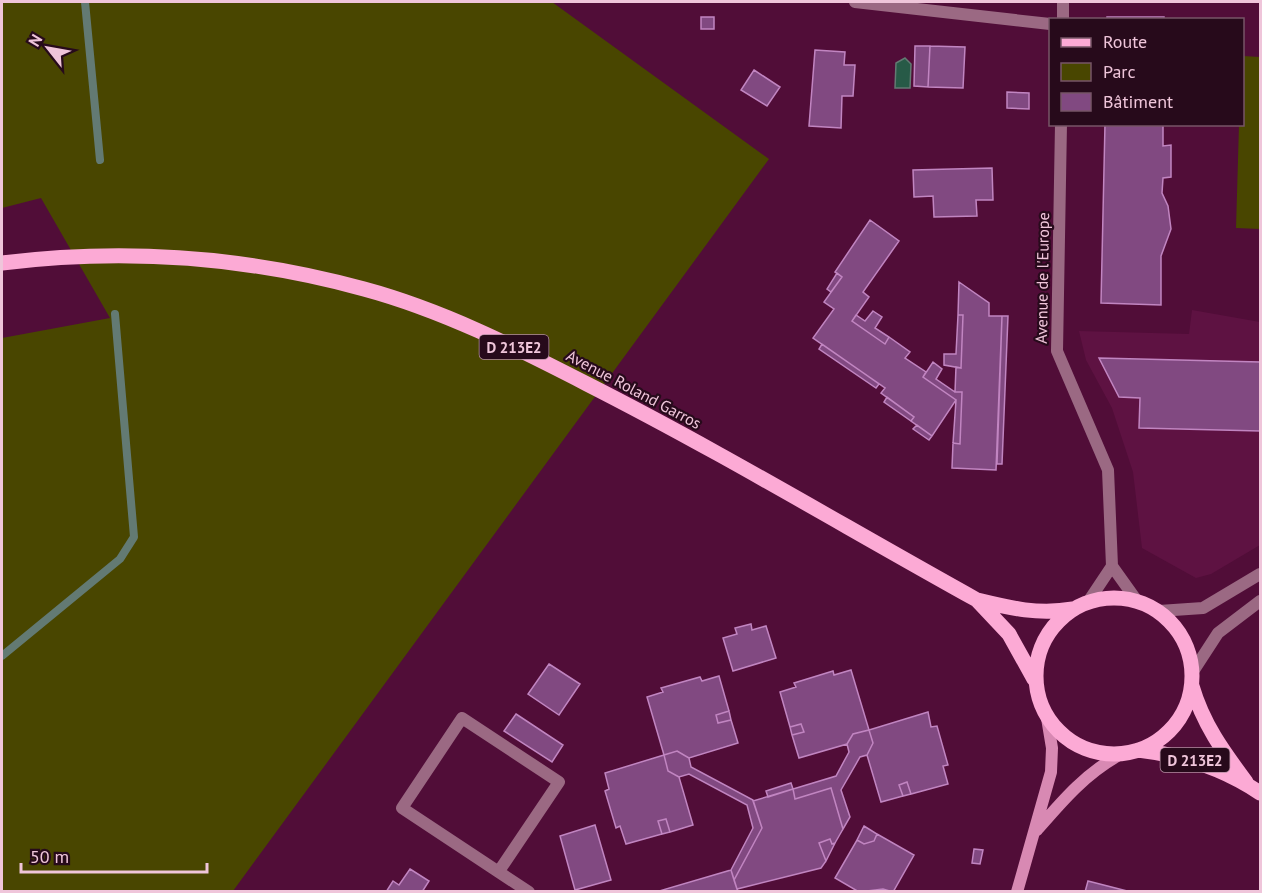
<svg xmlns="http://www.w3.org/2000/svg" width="1262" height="893" font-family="'PT Sans',sans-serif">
	<rect width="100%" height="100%" fill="#510d38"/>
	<path fill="#5e1242" d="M1192,310l68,12v223l-49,29 -15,4 -54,-30 -9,-76 -21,-64 -26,-48 -7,-29 110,3z"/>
	<path fill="#494600" d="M2,2h550l217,157 -536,732h-231v-553l108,-20 -69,-120 -39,10z
		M1243,56l17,1v172l-24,-1 3,-103 3,-1z"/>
	<path fill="#275a47" stroke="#637a73" stroke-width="1.5" d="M905,58l6,6 -1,24h-15l1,-25z"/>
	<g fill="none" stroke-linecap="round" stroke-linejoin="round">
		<path stroke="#637a73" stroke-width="8" d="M85,2l15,158
			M2,656l118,-97 14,-22 -19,-223"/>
	</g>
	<path fill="#814981" stroke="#c185c1" stroke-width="1.5" d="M701,17h13v12h-13z
		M1107,17h57v3h-57z
		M915,46h15l-2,41 -14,-1z
		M930,46l35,1 -2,41 -35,-1z
		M815,50l30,2 -1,13h11l-2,31h-11l-1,32 -32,-2z
		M754,70l26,17 -13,19 -26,-16z
		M1007,92l22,1v16l-22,-1z
		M1105,124h58v22l8,-1v32l-8,1 -1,15 6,13 3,23 -10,27v49l-60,-2z
		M992,168l1,32h-17l1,16 -43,1 -1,-21 -19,1 -1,-27z
		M870,220l29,21 -36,51 6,5 -17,24 33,23 4,-7 21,15 -5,6 21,14 -3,5 33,23 -24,36 -21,-15 3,-4 -33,-24 4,-5 -72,-50 21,-29 -10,-7 18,-25 -7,-5z
		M837,273l5,4 -11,15 -4,-3z
		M959,282l30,21v13h13l-6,154 -44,-2 1,-25 7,1 2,-52h-7l1,-25 5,1 2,-53h-5z
		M873,311l9,6 -7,11 14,9 -4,7 -33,-23 4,-6 9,6z
		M958,315h5l-2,53 -17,-3v-11h12z
		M1002,316h6l-6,148h-5z
		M822,344l57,40 -3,4 -57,-39z
		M1099,358l161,4v69l-121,-3 1,-30 -21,-1z
		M933,362l9,7 -6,10 19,13h7l-2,52 -7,-1 3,-43 -33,-23z
		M887,397l27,20 -3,4 -27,-19z
		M917,425l15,11 -3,4 -16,-11z
		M751,624l1,6 14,-4 10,32 -43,13 -10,-33 14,-4 -2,-6z
		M549,664l31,20 -21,31 -31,-21z
		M851,670l18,60 -16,4 -6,10 -48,14 -7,-23 12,-3 -3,-8 -11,3 -10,-35 16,-5 -2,-4 39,-12 1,4z
		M719,676l10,35 -13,4 2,8 13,-3 7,23 -49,15 -12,-7 -13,4 -17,-58 16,-5 -2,-4 39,-11 2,4z
		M729,711l2,9 -13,3 -2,-8z
		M928,712l3,15 6,-1 11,39 -5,1 5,18 -37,10 -4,-12 -8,3 4,11 -22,6 -14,-47 6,-12 -4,-13z
		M516,714l47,31 -11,17 -48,-31z
		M801,724l3,8 -12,3 -2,-8z
		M869,730l4,13 -6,12 -7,2 -19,33 9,27 -7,12 -12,-41 -36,11 -2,-10 43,-13 13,-24 -2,-8 6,-10z
		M677,751l12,7 2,9 62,33 9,28 -28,52 -3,-10 22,-42 -6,-23 -58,-31 -10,3 -11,-6 -4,-16z
		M664,755l4,16 11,6 14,48 -23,7 -4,-13 -8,2 4,13 -36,10 -6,-18 -4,2 -11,-37 4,-2 -4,-16z
		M907,782l4,12 -8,2 -4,-11z
		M791,783l2,6 -25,8 -2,-6z
		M831,788l12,41 -8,14 -3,1 -2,-5 -11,4 7,18 -5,7 -84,21 -3,-9 28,-52 -9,-27 40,-12 2,10z
		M666,819l4,13 -8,2 -4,-13z
		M595,825l16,55 -36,10 -15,-54z
		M864,826l13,8 -3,7 -10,3 -7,-4z
		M877,834l37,21 -21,37 -10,-3 -24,3 -24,-14 22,-38 7,4 10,-3z
		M830,839l2,5 3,-1 -9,18 -7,-18z
		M974,849l9,1 -3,14 -8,-1z
		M410,869l19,12 -7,11h-36l7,-11 6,4z
		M731,870l7,22h-78l-1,-1z
		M1088,881l43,11h-46z"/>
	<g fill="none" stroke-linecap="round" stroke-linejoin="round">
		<path stroke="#9b6983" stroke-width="12" d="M499,871l60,-89 -97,-64 -60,90 127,84"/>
		<path stroke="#9b6983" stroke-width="12" d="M855,2l195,22
			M1063,20v-18
			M1061,124l-4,227 51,119 4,96 25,35
			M1088,602l24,-36
			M1159,611l44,-3 57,-34
			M1192,673l26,-40 42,-32"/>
		<path stroke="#d889b3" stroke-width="12" d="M1037,830c26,-30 49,-57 84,-76
			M1017,892l34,-120 1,-24 -5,-30"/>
		<path stroke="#fcaad5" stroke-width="15" d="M2,263c122,-15 242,-7 362,26 78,21 151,58 223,95 132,67 260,144 390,216 33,8 61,15 96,9
			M1036 676a78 78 0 1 1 156 0a78 78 0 1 1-156 0Z
			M977,600l32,34 25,45
			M1192,686c11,38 31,65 54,96
			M1138,750c44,5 85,18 122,43"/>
	</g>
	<g text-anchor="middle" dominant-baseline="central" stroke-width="4.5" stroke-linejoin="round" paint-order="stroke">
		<g fill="#270a1b" stroke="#b38da1" stroke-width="1.5">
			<rect x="479.5" y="335" width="69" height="24" rx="4.5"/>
			<rect x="1160.5" y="748" width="69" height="24" rx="4.5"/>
		</g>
		<g font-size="15" font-weight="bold" fill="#efc5da">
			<text x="514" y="347">D 213E2</text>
			<text x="1195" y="760">D 213E2</text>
		</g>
		<g font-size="16" fill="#efc5da" stroke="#270a1b">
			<text transform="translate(1042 278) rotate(-89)">Avenue de l'Europe</text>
			<text transform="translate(634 389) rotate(28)">Avenue Roland Garros</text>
		</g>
	</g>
	<rect width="1262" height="893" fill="none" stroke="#efc5da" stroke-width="6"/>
	<rect x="1049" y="18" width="195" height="108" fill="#270a1b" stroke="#775567" stroke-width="1.5"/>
	<rect x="1061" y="38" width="30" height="9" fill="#fcaad5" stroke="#775567" stroke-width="1.5"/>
	<text x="1103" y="48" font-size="18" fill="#efc5da">Route</text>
	<rect x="1061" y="63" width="30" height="18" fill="#494600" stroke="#775567" stroke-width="1.5"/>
	<text x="1103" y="78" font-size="18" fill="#efc5da">Parc</text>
	<rect x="1061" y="93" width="30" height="18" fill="#814981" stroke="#775567" stroke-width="1.5"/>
	<text x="1103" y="108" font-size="18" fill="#efc5da">Bâtiment</text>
	<g transform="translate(48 48) rotate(301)" stroke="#270a1b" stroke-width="4.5" paint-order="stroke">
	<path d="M0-4.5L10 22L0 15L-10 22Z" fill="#efc5da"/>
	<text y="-9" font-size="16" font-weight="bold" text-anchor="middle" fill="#efc5da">N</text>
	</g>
	<path d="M21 863v9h186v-9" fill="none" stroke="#efc5da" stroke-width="3"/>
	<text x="30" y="863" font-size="18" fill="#efc5da" stroke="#270a1b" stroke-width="4.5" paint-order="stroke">50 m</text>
</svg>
